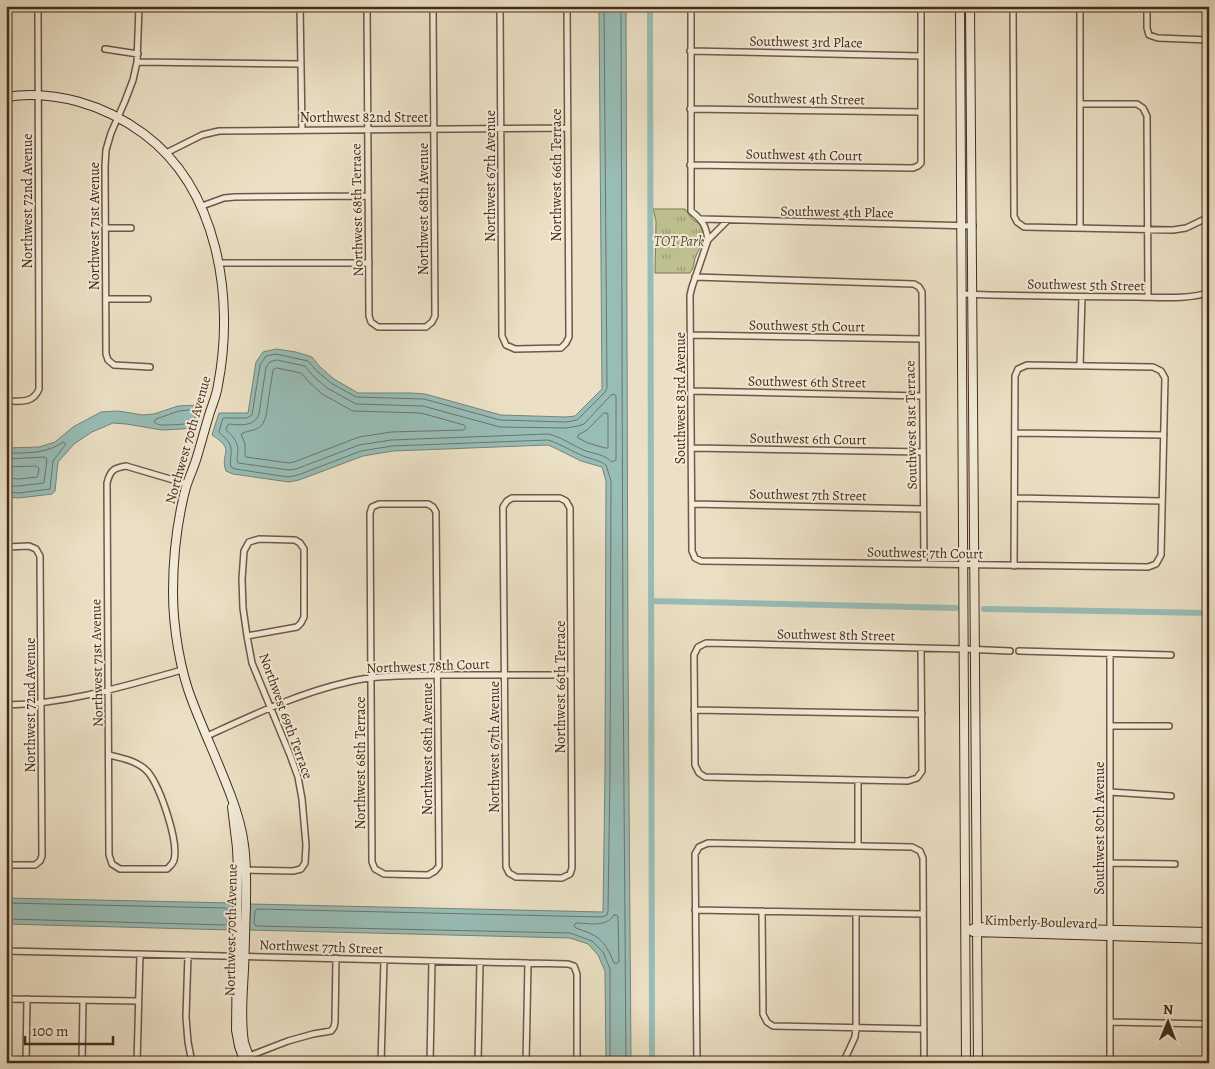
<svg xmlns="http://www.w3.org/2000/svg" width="1215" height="1069" font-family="Alegreya,serif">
	<defs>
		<pattern id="grass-tufts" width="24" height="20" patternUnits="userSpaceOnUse" patternTransform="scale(1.25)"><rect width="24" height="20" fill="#bfc08f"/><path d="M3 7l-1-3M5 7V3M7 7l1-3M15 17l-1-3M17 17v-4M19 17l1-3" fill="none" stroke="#9d9c74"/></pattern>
	</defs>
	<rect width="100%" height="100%" fill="#ebe0c5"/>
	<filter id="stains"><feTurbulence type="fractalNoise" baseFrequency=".004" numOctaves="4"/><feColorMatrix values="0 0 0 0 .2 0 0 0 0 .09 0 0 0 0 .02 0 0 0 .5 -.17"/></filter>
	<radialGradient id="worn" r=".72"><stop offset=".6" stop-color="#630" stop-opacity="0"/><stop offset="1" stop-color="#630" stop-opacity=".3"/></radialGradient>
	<path fill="url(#grass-tufts)" stroke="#827654" d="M653,209h32l8,11 7,4 5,13 -10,21 -2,10 -3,5h-35l1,-52z"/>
	<path fill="#98bdb7" stroke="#778378" d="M599,6h27l2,653 3,404h-25l-1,-92 -7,-16 -10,-11 -18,-6 -321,-8 1,-26 353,8 2,-139 1,-292 -4,-14 -21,-6 -26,-13 -7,-3 -155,6 -30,5 -64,24 -10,2 -56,-8 -7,-3c-7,-19 11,-20 -14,-36l7,-22h29l8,-51 7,-10 13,-3 20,3 16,5 8,10 14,12 24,14h53l14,1 76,21 65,2 9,-1 27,-27z
		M197,405l6,1 -5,19 -4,2 -12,2 -20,1 -36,-6 -13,-1 -21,9 -18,12 -16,18 -3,29 -3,3 -33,4 -13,-1v-49l33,-1 16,-5 18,-15 28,-15 17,-1 25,4 11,-1 24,-8z
		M6,898l227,5 -1,27 -226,-6z"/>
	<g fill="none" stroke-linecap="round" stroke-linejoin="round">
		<path stroke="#6f7468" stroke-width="1" d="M604,6l3,382 -2,4 -28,28 -11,2 -66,-2 -76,-21 -68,-2 -25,-14 -14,-12 -9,-10 -32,-7 -10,2 -6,9 -8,50 -5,3h-24l-4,14c4,5 12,9 12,17 1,7 -2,12 0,18l4,2 53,8 10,-2 63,-24 31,-5 156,-6c13,4 23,11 35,16 8,3 16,4 23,9l5,16 -1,292 -2,138 -1,4 -5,2 -345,-8 -2,2 -1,12 2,3 314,7 22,8 11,11 7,17v94
			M621,6l2,653 3,404
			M277,360l28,6 8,10 14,12 29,16 67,2 77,21 66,1 12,-2 6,-2 27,-29 3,-1 2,2v64l-4,2c-7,-7 -16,-8 -26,-11 -13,-5 -24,-14 -38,-17l-157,6 -32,5 -63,24 -7,1 -51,-7c-2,-5 0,-8 0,-13 0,-8 -6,-15 -12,-20l1,-4 2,-2c12,1 25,3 30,-10l7,-47 4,-5z
			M277,368l24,5 7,8 14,13 31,17 68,2 43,12 2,3 -2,2 -73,2 -32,5 -65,25 -5,1 -43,-6 -1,-2v-11l-4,-10c12,-6 20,-1 25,-18l7,-46z
			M193,410l3,3c-1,2 -1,5 -2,8 -3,4 -27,4 -32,4 -4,0 -5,-1 -8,-3l2,-3 23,-8z
			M604,413h3l1,2v33h-3l-17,-5 -10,-5v-3l9,-5z
			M6,453c19,0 41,1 57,-11l3,2 -13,17 -3,28 -31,4 -13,-1
			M6,459l39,-2 2,2 -3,24 -25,3h-13
			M6,467l30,-1 3,2 -1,7 -1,2 -18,2 -13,-1
			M6,903l219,5 3,2 -1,13 -2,2 -219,-6
			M614,915h3l1,2 1,45 -3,2 -2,-1c-10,-24 -15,-27 -38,-35l-2,-2 2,-3c13,0 30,5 38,-8z"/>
		<path stroke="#98bdb7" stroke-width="6" d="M650,6l2,1057
			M1209,508l-3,91 3,3
			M653,601l303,7
			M984,609l225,4"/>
		<g stroke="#6f5844" stroke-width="8">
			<path id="street" d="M139,6l-2,56 -4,18 -8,21 -14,32 -5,17 -1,16 1,188 2,6 6,5 36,2
				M300,6l2,124
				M367,6l2,310 2,6 7,5h48l6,-5 3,-6 -2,-310
				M500,6l2,330 4,9 9,4 46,-1 5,-5 3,-6 -2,-331
				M691,6v205c11,9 15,14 17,29
				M1013,6l1,210 3,6 7,5 149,3 13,-2 23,-11
				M1080,6v222
				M1147,6v22l2,7 9,3 51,2
				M105,49l33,5
				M690,51l231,5
				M137,62l164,2
				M1081,104h56l6,4 4,8 1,181
				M690,109l231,3
				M166,153l36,-18 17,-4 348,-3
				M690,165l223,3 5,-2 3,-3v-157
				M202,206l22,-8 11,-1 133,-1
				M701,219l272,7
				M728,220l-20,20 -16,47 -2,8 2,256 3,7 6,3 447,6 8,-3 5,-9 4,-177 -4,-7 -8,-4 -126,-2 -9,4 -3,7 -1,190
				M105,228h26
				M218,263h151
				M695,277l219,7 5,3 3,5 2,272
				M962,294c58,2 117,3 175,3 19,0 55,3 72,-5
				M106,299h42
				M691,335l231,4
				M1080,366l2,-69
				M691,391l231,5
				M6,401c14,0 27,3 33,-12l-1,-383
				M1016,433l148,2
				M692,448l231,4
				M512,498h48l6,3 4,7 2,360 -2,6 -8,4 -46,-1 -7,-4 -3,-6 -3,-360 4,-6z
				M1015,498l147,3
				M379,504h49l5,3 3,5 3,354 -4,5 -7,4 -44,-1 -9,-5 -3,-7 -2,-349 2,-6z
				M692,504l231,5
				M6,547l23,-1 7,3 4,7 2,300 -2,5 -5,4h-29
				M921,648l1,123 -5,7 -9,3 -203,-4 -6,-4 -4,-8 -1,-110 4,-8 8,-4 258,6 46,2
				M1019,651l152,4
				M6,705c61,-1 119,-19 176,-35
				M694,710l228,4
				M1110,726h59
				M207,736c46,-21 92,-43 141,-54 28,-7 58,-6 87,-7 45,0 91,0 136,0
				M109,755c13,3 29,6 39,17 12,15 31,69 26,88 -1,4 -4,6 -7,9h-47l-8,-5 -3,-9 -2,-372c3,-12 6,-15 19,-17l61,18
				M858,780v65
				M1110,792l61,4
				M1110,863l65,1
				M243,870l50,1 8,-2 4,-6 1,-18 -4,-46 -4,-22 -8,-22 -38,-92 -5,-27 -4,-28 -1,-29 2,-28 5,-9 10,-3 36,1 5,3 4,6v68l-3,6 -4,4 -50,9
				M695,910l228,4
				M762,911l1,103 4,8 6,4 151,3
				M6,951l562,13 6,2 3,8v89
				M188,955l-2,62 2,25 4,21
				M6,999l132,2
				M1110,1022l99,2
				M26,1063l1,-64
				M82,1063l1,-63
				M137,1063l3,-109
				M231,1063l57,-22 25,-7 18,-3 3,-4 1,-5 1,-64
				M381,1063l3,-103
				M430,1063l2,-102
				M478,1063l2,-101
				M526,1063l2,-100
				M697,1063l-2,-209 4,-7 9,-4 204,4 8,4 3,7 1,205
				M843,1063l12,-26 1,-9v-115
				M1110,1063v-409"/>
		</g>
		<g stroke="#462b19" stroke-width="10">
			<path id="secondary" d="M960,6l6,1057
				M970,6l8,1057
				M6,97c48,-8 99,8 138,37 74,55 91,164 74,251 -1,9 -5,18 -8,27 -5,16 -9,32 -14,48 -3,9 -7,18 -10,27 -9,34 -13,70 -13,105 0,35 7,79 20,111 12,31 26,61 38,93 6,16 11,32 13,49 3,20 2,41 2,62 -1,20 -1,41 -2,62 -1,23 -4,49 0,73 2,7 5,14 8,21
				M232,807l5,41 1,22 -2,160 3,16 6,17
				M972,929l5,-2 232,5
				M973,932l236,7"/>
		</g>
		<use href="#street" stroke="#f2ebd9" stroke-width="5"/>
		<use href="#secondary" stroke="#f2ebd9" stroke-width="8"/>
	</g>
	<g text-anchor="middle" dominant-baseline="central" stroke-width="4" stroke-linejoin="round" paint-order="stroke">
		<g font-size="14" fill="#462b19" stroke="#f2ebd9">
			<text transform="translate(806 42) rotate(1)">Southwest 3rd Place</text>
			<text transform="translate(806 99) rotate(1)">Southwest 4th Street</text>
			<text x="364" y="117">Northwest 82nd Street</text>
			<text transform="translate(804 155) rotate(1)">Southwest 4th Court</text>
			<text transform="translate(556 175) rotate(-90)">Northwest 66th Terrace</text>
			<text transform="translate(490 176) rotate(-90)">Northwest 67th Avenue</text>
			<text transform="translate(27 201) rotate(-90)">Northwest 72nd Avenue</text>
			<text transform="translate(423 209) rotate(-90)">Northwest 68th Avenue</text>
			<text transform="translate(357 210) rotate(-91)">Northwest 68th Terrace</text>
			<text transform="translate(837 212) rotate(1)">Southwest 4th Place</text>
			<text transform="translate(94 226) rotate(-90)">Northwest 71st Avenue</text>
			<text transform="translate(1086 285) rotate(1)">Southwest 5th Street</text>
			<text transform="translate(807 326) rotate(1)">Southwest 5th Court</text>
			<text transform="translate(807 382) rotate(1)">Southwest 6th Street</text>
			<text transform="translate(680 398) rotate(-90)">Southwest 83rd Avenue</text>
			<text transform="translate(911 425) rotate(-91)">Southwest 81st Terrace</text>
			<text transform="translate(808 439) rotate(1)">Southwest 6th Court</text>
			<text transform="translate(188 440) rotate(-74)">Northwest 70th Avenue</text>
			<text transform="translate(808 495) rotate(1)">Southwest 7th Street</text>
			<text transform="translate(925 553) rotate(1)">Southwest 7th Court</text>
			<text transform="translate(836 635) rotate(1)">Southwest 8th Street</text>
			<text transform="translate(97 663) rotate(-91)">Northwest 71st Avenue</text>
			<text transform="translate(428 666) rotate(-2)">Northwest 78th Court</text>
			<text transform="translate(560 687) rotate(-90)">Northwest 66th Terrace</text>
			<text transform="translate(30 705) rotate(-90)">Northwest 72nd Avenue</text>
			<text transform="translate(286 716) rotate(70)">Northwest 69th Terrace</text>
			<text transform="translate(494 747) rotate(-90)">Northwest 67th Avenue</text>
			<text transform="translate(427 749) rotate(-90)">Northwest 68th Avenue</text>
			<text transform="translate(360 763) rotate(-90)">Northwest 68th Terrace</text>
			<text transform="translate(1099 828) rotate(-90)">Southwest 80th Avenue</text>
			<text transform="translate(1041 922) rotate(2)">Kimberly Boulevard</text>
			<text transform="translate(231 930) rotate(-89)">Northwest 70th Avenue</text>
			<text transform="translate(321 947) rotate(2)">Northwest 77th Street</text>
		</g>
		<g font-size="14" font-style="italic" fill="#5e4931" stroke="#f2ebd9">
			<text x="679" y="241">TOT Park</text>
		</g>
	</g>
	<rect width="1215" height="1069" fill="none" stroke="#ebe0c5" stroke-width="25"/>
	<rect x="8" y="8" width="1200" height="1054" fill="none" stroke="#462b19" stroke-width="2.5"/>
	<rect x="12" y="12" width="1190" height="1044" fill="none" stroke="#462b19"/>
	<g transform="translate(1168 1022) rotate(1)" stroke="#f2ebd9" stroke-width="4" paint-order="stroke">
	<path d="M0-4L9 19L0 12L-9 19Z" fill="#462b19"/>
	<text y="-8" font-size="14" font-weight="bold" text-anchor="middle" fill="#462b19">N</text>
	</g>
	<path d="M25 1036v8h88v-8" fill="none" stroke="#462b19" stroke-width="2.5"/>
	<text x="32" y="1036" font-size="15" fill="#462b19" stroke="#f2ebd9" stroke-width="4" paint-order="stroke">100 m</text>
	<rect width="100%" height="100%" filter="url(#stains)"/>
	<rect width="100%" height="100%" fill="url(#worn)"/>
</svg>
